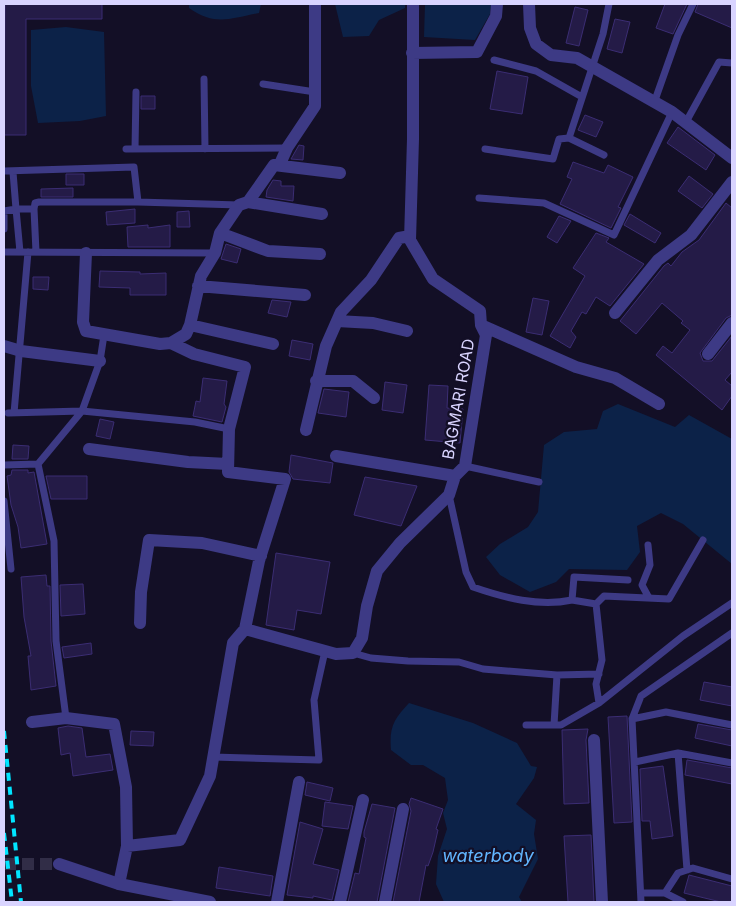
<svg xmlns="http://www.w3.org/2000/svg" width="736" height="906" font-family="Inter,sans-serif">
	<rect width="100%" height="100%" fill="#130f26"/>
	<path fill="#0c2248" d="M189,4h72l-2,9c-30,6 -44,13 -70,-5z
		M335,4h70v4l-26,12 -10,16 -26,1z
		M425,4h66l-1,10 -15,26 -51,-3z
		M66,27l38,5 2,84 -26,5 -42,2 -7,-37v-56z
		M618,404l57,23 14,-12 43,24v125l-49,-40 -22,-11 -24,13 3,26 -13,18 -58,-1 -13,13 -26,10 -30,-17 -14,-18 14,-13 28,-17 10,-15 6,-67 20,-13 33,-3 6,-18z
		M409,703l64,20 44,20 14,23 6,1 -3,11 -18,26 20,16 -2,14 4,25 -19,38 3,5h-78l-8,-18 2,-28 9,-27 -4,-16 5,-13 -3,-22 -22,-13h-12l-20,-15c-2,-23 3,-31 18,-47z"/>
	<path fill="#241b47" stroke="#3b2d73" d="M5,4h97v15h-76v116h-22z
		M665,4h22l-14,30 -17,-6z
		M698,4h34v24l-37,-16z
		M575,7l13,3 -9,36 -13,-3z
		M615,19l15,3 -8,31 -15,-4z
		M497,71l31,6 -6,37 -32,-5z
		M141,96h14v13h-14z
		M585,115l18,7 -7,15 -18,-7z
		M678,127l37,28 -9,15 -39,-27z
		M299,145l5,1 -1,14 -12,-1z
		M573,162l31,11 4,-8 25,12 -15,30 3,1 -10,20 -51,-24 12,-25 -5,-2z
		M66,174h18v11h-18z
		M689,176l24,18 -11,14 -24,-17z
		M273,180l8,1v5h13l-1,15 -27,-4 1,-7z
		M73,188v9h-32v-8z
		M726,203l6,5v107l-6,3 -26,35 3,8h9l20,-25v36l-7,8 7,6v10l-10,14 -66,-55 7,-9 9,7 18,-23 -9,-7 2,-2 -21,-18 -26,31 -16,-13 44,-55 4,-3 3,3 11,-14 17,-12z
		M135,209v14l-28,2 -1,-13z
		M189,211l1,16h-13v-15z
		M630,214l31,19 -6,10 -31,-18z
		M559,216l12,5 -14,22 -10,-6z
		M148,225v3l22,-3v22h-42l-1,-20z
		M596,233l13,5 -3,4 38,22 -34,42 -14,-9 -10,17 -4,-2 -11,19 5,6 -6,11 -20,-12 35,-60 -12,-8z
		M226,244l15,5 -4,14 -16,-4z
		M100,271l40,1v2l26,-1v22h-36v-7l-31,-1z
		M33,277h16l-1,13 -15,-1z
		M533,298l16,3 -7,34 -16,-3z
		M272,300l19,2 -4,15 -19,-4z
		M292,340l21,4 -3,16 -21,-4z
		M203,378l24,3 -3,23 2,3 -4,15 -29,-6 3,-15 4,1z
		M385,382l22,3 -4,28 -21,-3z
		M429,385l19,1 -1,22 16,1 -3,34 -35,-3z
		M324,389l25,3 -3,25 -28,-4z
		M100,419l14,3 -4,17 -14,-3z
		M13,445l16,1 -1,13h-16z
		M291,455l42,8 -3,20 -37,-4 -4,-7z
		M12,470h16v3l6,-1 13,72 -26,4 -3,-21 -7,-22 -4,-29 4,-1z
		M46,476h41v23h-36z
		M365,477l52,9 -16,40 -47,-11z
		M276,553l54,9 -9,52 -24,-4 -3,20 -28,-5z
		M46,575l1,11h3l1,55 5,45 -25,4 -3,-34h3l-7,-39 -3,-40z
		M83,584l2,30 -24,2 -1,-31z
		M91,643l1,11 -28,4 -2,-11z
		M704,682l28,5v19l-32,-6z
		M627,716l5,106 -18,1 -6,-106z
		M698,724l34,6v16l-37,-8z
		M68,726l14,2 4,29 24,-3 3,16 -40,6 -3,-23 -9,2 -3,-27z
		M588,729l-2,11 3,63 -25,1 -2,-74z
		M131,731l23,1 -1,14 -23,-1z
		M687,760l45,8v16l-47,-9z
		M663,766l10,70 -21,3 -2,-18h-8l-2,-52z
		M307,782l26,6 -3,13 -25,-6z
		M411,798l32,11 -7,20 2,1 -5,22 -5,14 -2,-1 -7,37h-26l18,-91 -2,-7z
		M325,802l28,4 -5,23 -26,-3z
		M372,804l23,4 -18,94h-29l7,-29 4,1 7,-36 -2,-1v-5z
		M300,822l23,7 -10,35 26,6 -7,30 -19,-4v2l-26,-3z
		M591,835l3,67h-26l-4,-66z
		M219,867l54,9 -3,20 -54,-8z
		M689,875l43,11v16h-11l-37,-9z"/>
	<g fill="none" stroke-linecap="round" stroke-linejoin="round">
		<path stroke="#312d47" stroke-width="12" stroke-dasharray="12 6" stroke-linecap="butt" d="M4,864h55"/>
		<path stroke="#3d3a85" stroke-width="7" d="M494,60l42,11 46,26
			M204,79l1,70
			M263,84l52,8
			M654,103l24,-68 15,-31
			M686,122l33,-60 13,1
			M126,149l161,-1
			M135,149l1,-57
			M485,149l68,10 6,-20 10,-1
			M604,155l-35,-17 34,-104 6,-30
			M4,171l130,-4 4,35 101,3
			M479,198l65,5 70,32 58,-123
			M34,209l1,-6 4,-1h99
			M4,229v-18l12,-2 -3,-37
			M4,252l211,1
			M20,252l-4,-43h18l2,43
			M8,413l74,-2 113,11 34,7
			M14,413l14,-161
			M4,465l34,-1
			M465,466l74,16
			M449,495l17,77 7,15c32,11 66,20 99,13l2,-23 54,3
			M4,501l7,68
			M648,545l2,20 -8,20 7,13
			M572,600l24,4 8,-8 65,3 34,-59
			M596,604l6,56 -6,24 3,19
			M353,653l18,5 37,3 51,1 24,7 74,6 -3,50
			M557,675l42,-1
			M66,718l-10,-77 -2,-100 -16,-77 44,-53 18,-50 4,-26
			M632,719l34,-7 66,13
			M526,725h35l38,-22 84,-67 49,-33
			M678,753l9,117
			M213,757l106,3 -5,-60 11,-49
			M635,762l43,-9 54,10
			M641,893h24l13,-20 15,-5 39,11
			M665,893l18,9
			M641,902l-9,-183 9,-23 91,-63"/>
		<path stroke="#3d3a85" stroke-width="12" d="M529,4l1,24 6,16 15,11 26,3 95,54 60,46
			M412,53l65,-1 19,-36 1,-12
			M274,165l66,8
			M248,202l74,12
			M220,233l48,18 52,3
			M86,253l-3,69 3,9 74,13 11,-1 15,-9 4,-9 11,-49 14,-23 5,-20 19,-28 9,-3 26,-37 6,-1 7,-16 28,-42v-102
			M198,286l107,9
			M615,313l43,-53 33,-25 41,-53
			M337,321l36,2 34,8
			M190,325l83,19
			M481,325l95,42 39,11 44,26
			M4,346l17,5 79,10
			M708,354l24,-31
			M316,381h37l21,17
			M306,430l20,-84 15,-34 30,-32 28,-42 11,-2
			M89,449l99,13 40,2
			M336,456l119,20
			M140,623l1,-31 8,-52 53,3 59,13
			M245,629l91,25 17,-1 9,-15 5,-32 10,-35 23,-28 49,-48 6,-19 10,-10 21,-131 -5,-10 -1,-14 -47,-32 -23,-39 3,-101v-135
			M32,722l34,-4 48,6 12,63 1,59
			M594,740l8,162
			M119,884l8,-38 53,-6 30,-64 23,-133 12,-14 14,-68 26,-82 -57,-7 1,-43 16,-62 -51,-13 -23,-11
			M277,902l22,-120
			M340,902l23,-102
			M385,902l18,-93"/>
		<path stroke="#3d3a85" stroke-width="12" d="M59,864l60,20 91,18"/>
		<path stroke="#00e5ff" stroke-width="4" stroke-dasharray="8 6" stroke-linecap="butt" d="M4,731l17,171
			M4,833l8,69"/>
	</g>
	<g text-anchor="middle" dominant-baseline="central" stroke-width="4.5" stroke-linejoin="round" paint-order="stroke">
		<g font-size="16" fill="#d9d4ff" stroke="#130f26">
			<text transform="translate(458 399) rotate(-80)">BAGMARI ROAD</text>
		</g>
		<g font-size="18" font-style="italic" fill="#62b6ff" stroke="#130f26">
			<text x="488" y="855">waterbody</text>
		</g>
	</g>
	<rect width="736" height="906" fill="none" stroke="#d9d4ff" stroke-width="10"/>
</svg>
